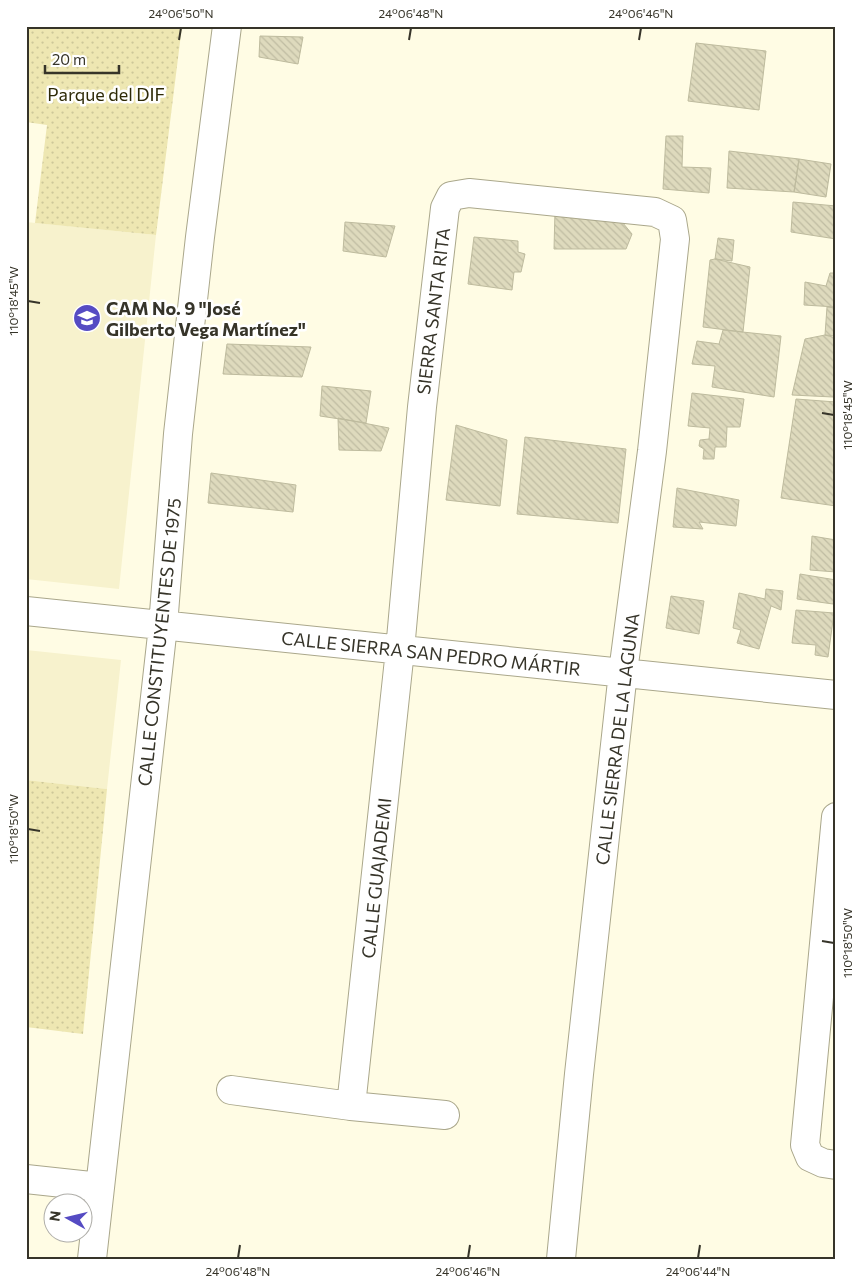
<svg xmlns="http://www.w3.org/2000/svg" width="862" height="1285" font-family="Commissioner,sans-serif">
	<defs>
		<pattern id="park-dots" width="8" height="8" patternUnits="userSpaceOnUse" patternTransform="scale(1.25)"><rect width="8" height="8" fill="#eee7b2"/><path d="M2 2h.1M6 6h.1" fill="none" stroke="#cdc799" stroke-width="1.8" stroke-linecap="round"/></pattern>
		<pattern id="building-back-hatch" width="6" height="6" patternUnits="userSpaceOnUse" patternTransform="scale(1.25)"><rect width="6" height="6" fill="#dedabd"/><path d="M-1 5l2 2M0 0l6 6M5-1l2 2" fill="none" stroke="#bfbca2"/></pattern>
	</defs>
	<rect width="100%" height="100%" fill="#fffce4"/>
	<path fill="#f7f2cd" d="M26,222l130,13 -37,354 -93,-10z
		M26,650l95,10 -14,129 -81,-9z"/>
	<path fill="url(#park-dots)" d="M26,26h156l-26,209 -121,-12 12,-98 -21,-3z
		M26,780l81,9 -24,245 -57,-7z"/>
	<path fill="url(#building-back-hatch)" stroke="#bebb9e" d="M260,36l43,1 -5,27 -39,-7z
		M696,43l70,8 -7,59 -71,-9z
		M666,136h17l-1,31 29,1 -2,25 -46,-4z
		M729,151l70,8 -5,33 -67,-4z
		M799,159l32,5 -5,33 -32,-5z
		M793,202l43,4v33l-45,-7z
		M555,211l63,6 14,17 -6,15h-72z
		M345,222l50,4 -9,31 -43,-6z
		M474,237l44,4v11l7,2 -4,18h-7l-2,18 -44,-6z
		M718,238l16,2 -2,21 -17,-2z
		M715,259l35,8 -7,65 -40,-5 7,-67z
		M830,273h6v34l-32,-2 1,-23 21,4z
		M827,307l9,1v28l-11,-1z
		M723,330l58,6 -7,61 -62,-10 3,-21 -23,-2 5,-23 22,3z
		M825,335l11,3v43l-3,16 -41,-2 13,-56z
		M227,344l84,3 -9,30 -79,-3z
		M322,386l49,5 -5,32 -46,-7z
		M692,393l52,6 -4,28h-13l-1,20h-11l-1,12h-11l1,-10 -5,-3 1,-6 9,-1 1,-11 -22,-2z
		M796,399l40,3v104l-55,-8z
		M338,418l51,10 -8,23 -42,-1z
		M456,425l51,15 -7,66 -54,-6z
		M525,437l101,12 -8,74 -101,-9z
		M211,473l85,12 -3,27 -85,-9z
		M677,488l62,12 -3,26 -37,-4 4,7 -30,-2z
		M812,536l24,4v32l-26,-2z
		M800,574l36,6v10l-3,14 -36,-5z
		M766,589l17,2 -2,19 -10,-4 -12,43 -22,-6 4,-13 -8,-2 6,-35 26,6z
		M671,596l33,5 -5,33 -33,-6z
		M796,610l38,3 -6,44 -13,-2 1,-10 -24,-2z"/>
	<g fill="none" stroke-linecap="round" stroke-linejoin="round">
		<g stroke="#aaa78b" stroke-width="30">
			<path id="street" d="M26,611l810,84
				M836,817l-31,328 5,12 13,6 13,2
				M231,1090l120,16 94,9
				M351,1106l49,-456 22,-243 23,-199 6,-12 18,-3 186,19 17,8 3,19 -23,212 -29,221 -44,402 -18,185
				M26,1179l74,8
				M92,1259l71,-633 15,-192 22,-197 27,-211"/>
		</g>
		<use href="#street" stroke="#fff" stroke-width="28"/>
	</g>
	<path fill="none" stroke="#363429" stroke-width="2" d="M179,40l2,-12M409,40l2,-12M639,40l2,-12M28,301l12,2M822,413l12,2M28,829l12,2M822,941l12,2M238,1258l2,-13M468,1258l2,-13M698,1258l2,-13"/>
	<defs>
		<g id="school-disc" transform="scale(1.4375)"><circle r="9.5" fill="#554bc3" stroke="#fff"/><path d="M0-5L7-2L0 1L-7-2ZM-4 1L0 2.5L4 1V4Q0 6-4 4Z" fill="#fff"/></g>
	</defs>
	<g fill-rule="evenodd">
		<use href="#school-disc" x="87" y="318"/>
	</g>
	<g text-anchor="middle" dominant-baseline="central" stroke-width="5" stroke-linejoin="round" paint-order="stroke">
		<g font-size="18" fill="#2e2a07" stroke="#fff">
			<text x="106" y="94">Parque del DIF</text>
		</g>
		<g font-size="18" font-weight="bold" fill="#363429" stroke="#fff" text-anchor="start">
			<text x="106" y="308">CAM No. 9 "José<tspan x="106" dy="21">Gilberto Vega Martínez"</tspan></text>
		</g>
		<g font-size="18" fill="#363429" stroke="#fff">
			<text transform="translate(433 311) rotate(-83)">SIERRA SANTA RITA</text>
			<text transform="translate(159 642) rotate(-84)">CALLE CONSTITUYENTES DE 1975</text>
			<text transform="translate(431 653) rotate(6)">CALLE SIERRA SAN PEDRO MÁRTIR</text>
			<text transform="translate(617 739) rotate(-83)">CALLE SIERRA DE LA LAGUNA</text>
			<text transform="translate(376 878) rotate(-84)">CALLE GUAJADEMI</text>
		</g>
	</g>
	<rect width="862" height="1285" fill="none" stroke="#ffffff" stroke-width="55"/>
	<g transform="translate(68 1218) rotate(278)"><circle r="24" fill="#ffffff" stroke="#afaea9"/>
	<path d="M0-4L9 19L0 12L-9 19Z" fill="#554bc3"/>
	<text y="-8" font-size="14" font-weight="bold" text-anchor="middle" fill="#363429">N</text>
	</g>
	<path d="M45 65v8h74v-8" fill="none" stroke="#363429" stroke-width="2.5"/>
	<text x="52" y="65" font-size="15" fill="#363429" stroke="#ffffff" stroke-width="4" paint-order="stroke">20 m</text>
	<rect x="28" y="28" width="806" height="1230" fill="none" stroke="#363429" stroke-width="2"/>
	<g font-size="12" text-anchor="middle" fill="#363429">
		<text x="181" y="18">24°06'50"N</text>
		<text x="411" y="18">24°06'48"N</text>
		<text x="641" y="18">24°06'46"N</text>
		<text transform="translate(14 301) rotate(-90)" y="4">110°18'45"W</text>
		<text transform="translate(848 415) rotate(-90)" y="4">110°18'45"W</text>
		<text transform="translate(14 829) rotate(-90)" y="4">110°18'50"W</text>
		<text transform="translate(848 943) rotate(-90)" y="4">110°18'50"W</text>
		<text x="238" y="1276">24°06'48"N</text>
		<text x="468" y="1276">24°06'46"N</text>
		<text x="698" y="1276">24°06'44"N</text>
	</g>
</svg>
